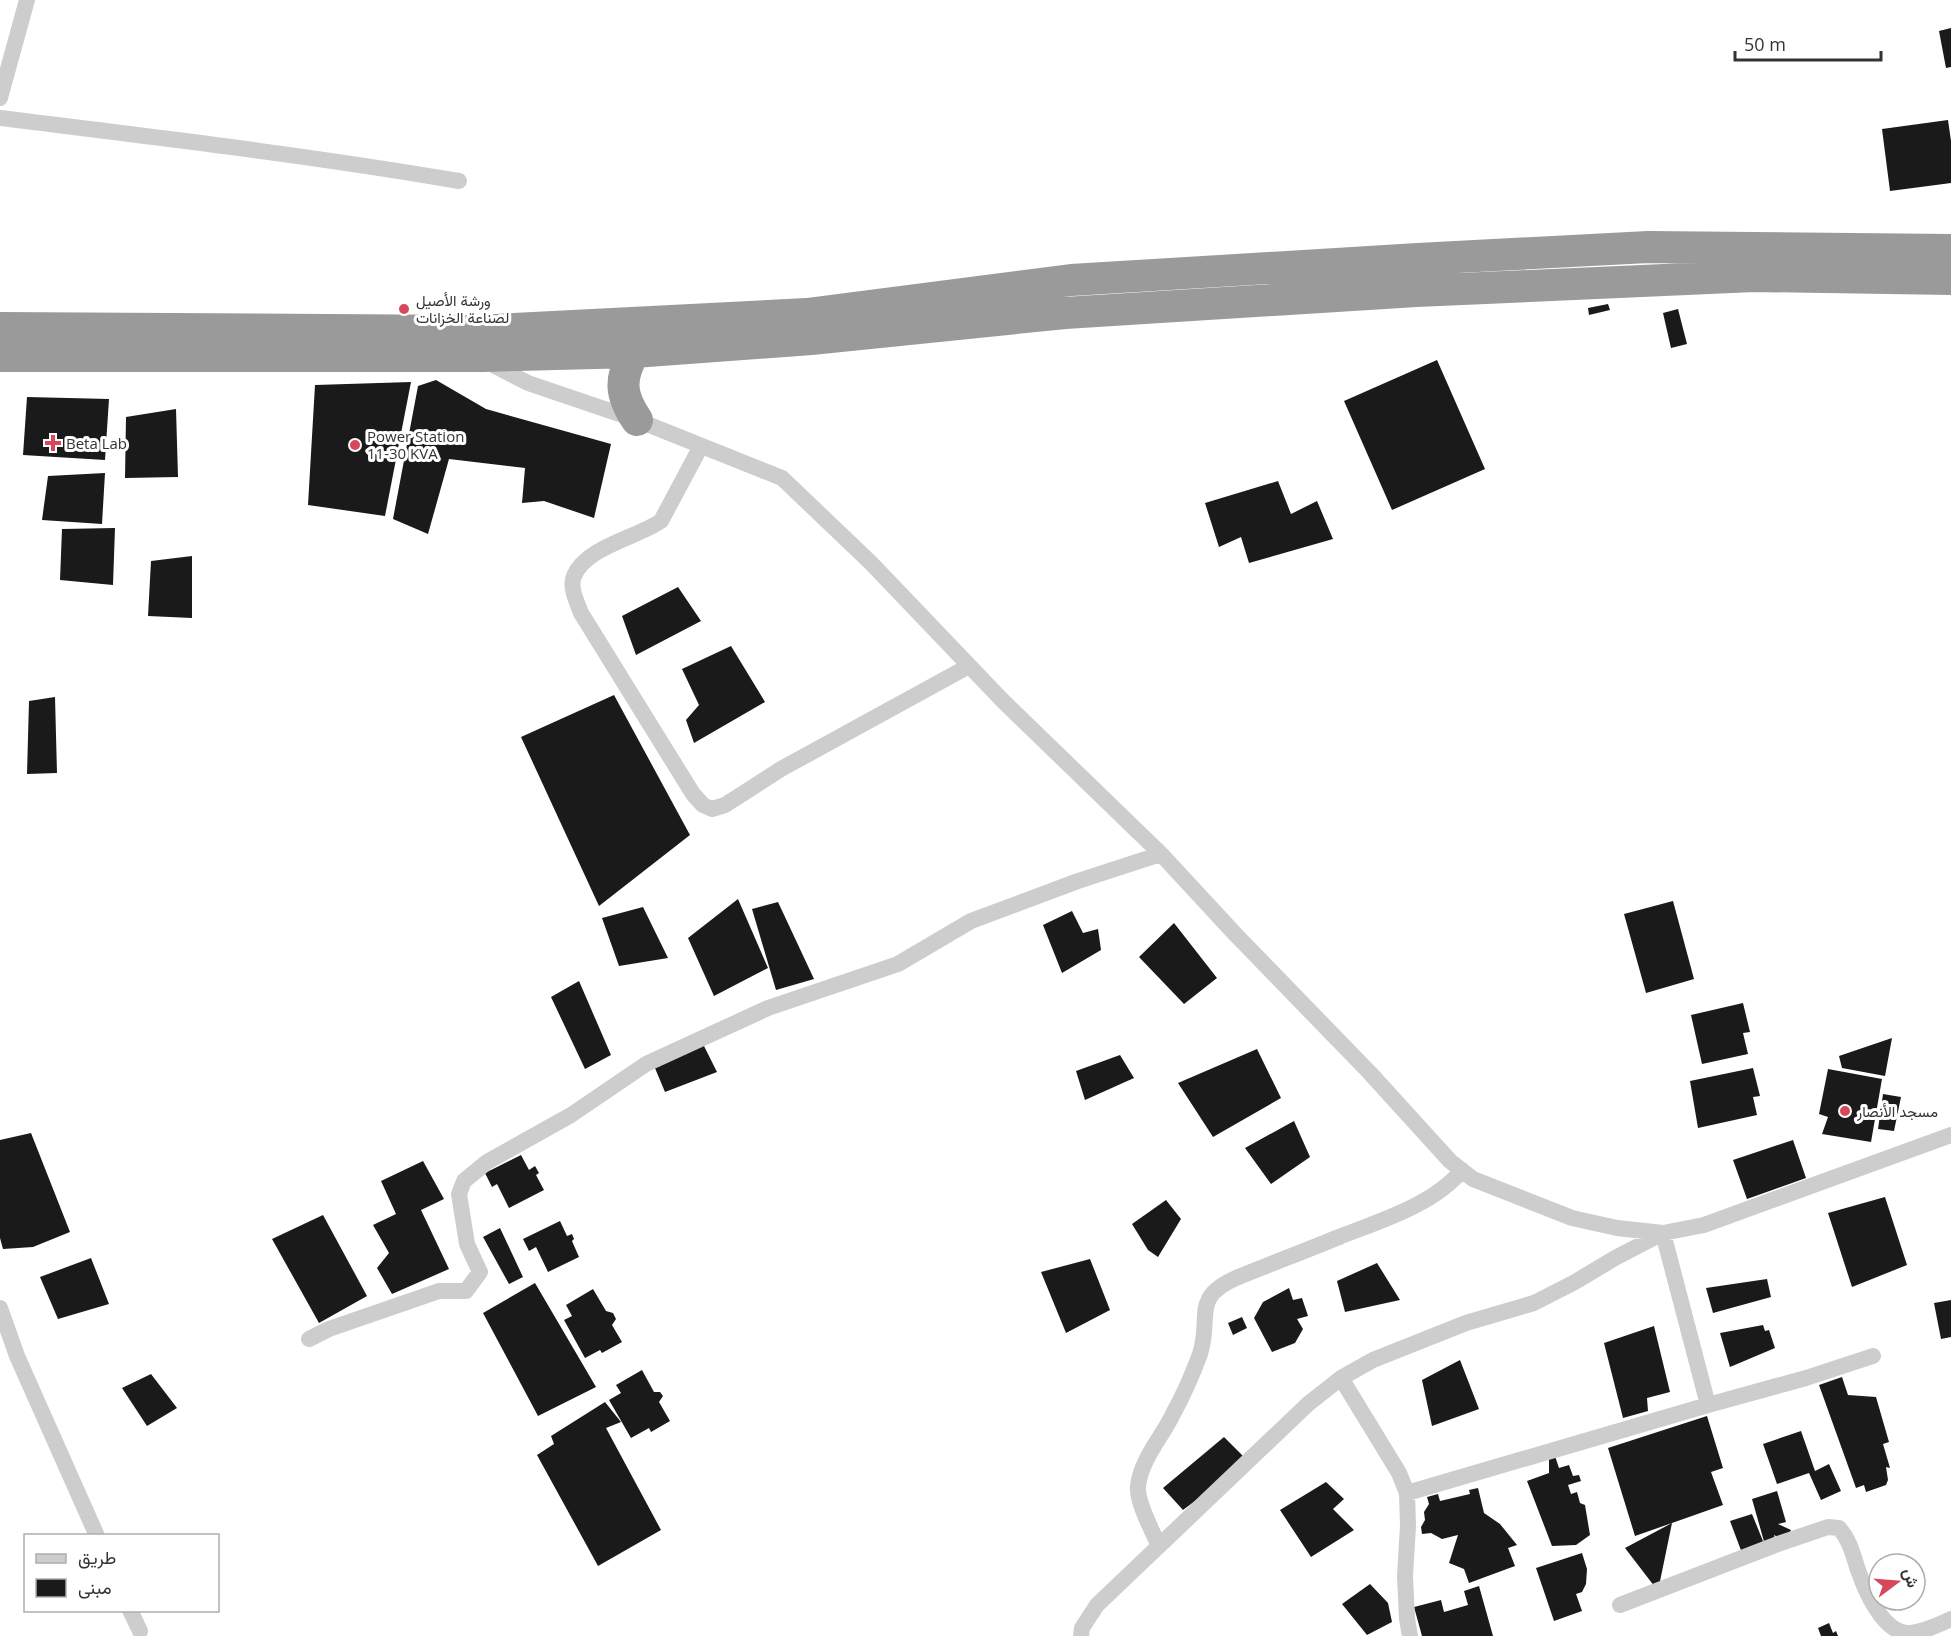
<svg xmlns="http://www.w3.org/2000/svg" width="1951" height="1636" font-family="'Open Sans',Vazirmatn,sans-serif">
	<rect width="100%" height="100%" fill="#fff"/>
	<path fill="#1a1a1a" d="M1951,28v39l-5,1 -7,-37z
		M1948,120l3,21v42l-61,8 -8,-62z
		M1608,304l2,6 -21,5 -1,-7z
		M1678,309l9,35 -16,4 -8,-35z
		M1437,360l48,109 -93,41 -48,-109z
		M436,380l50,29 125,35 -17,74 -50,-17 -22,2 3,-35 -76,-9 -21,75 -35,-15 25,-133z
		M411,382l-26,134 -77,-11 7,-120z
		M27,397l82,2 -4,61 -82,-5z
		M176,409l2,68 -53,1 1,-61z
		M105,473l-3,51 -60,-4 6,-44z
		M1278,481l13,33 26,-13 16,38 -84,24 -8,-26 -22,10 -14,-44z
		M115,528l-2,57 -53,-5 2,-51z
		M192,556v62l-44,-2 3,-55z
		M678,587l23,34 -65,34 -14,-39z
		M731,646l34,56 -71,41 -8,-23 13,-15 -17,-36z
		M614,695l76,140 -91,71 -78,-169z
		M55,697l2,76 -30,1 2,-73z
		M738,899l30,69 -54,28 -26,-58z
		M1673,901l21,78 -48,14 -22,-79z
		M778,902l36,77 -38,11 -24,-81z
		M643,907l25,51 -49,8 -17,-48z
		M1072,911l11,22 15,-4 3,21 -39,23 -19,-48z
		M1174,923l43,55 -33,26 -45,-47z
		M579,981l32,74 -26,14 -34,-72z
		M1743,1003l7,29 -7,1 5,21 -46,10 -11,-49z
		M700,1038l17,34 -52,20 -13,-31z
		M1892,1038l-7,38 -43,-8 -3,-12z
		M1257,1049l24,49 -68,39 -35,-54z
		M1120,1055l14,23 -49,22 -9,-29z
		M1753,1068l7,28 -7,1 4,18 -59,13 -8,-47z
		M1828,1069l54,10 -11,63 -49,-8 6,-17 -9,-3z
		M1883,1094l18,3 -7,34 -16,-2z
		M1294,1121l16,36 -39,27 -26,-36z
		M31,1133l39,99 -37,15 -30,2 -3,-11v-98z
		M1793,1140l13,38 -59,21 -14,-39z
		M521,1155l8,15 6,-4 4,7 -3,2 8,15 -35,18 -12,-24 -5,3 -7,-14z
		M423,1161l21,38 -23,11 28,59 -57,25 -15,-26 12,-15 -16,-28 23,-11 -15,-33z
		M1885,1197l22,68 -55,22 -24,-74z
		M1166,1200l15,19 -23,38 -10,-7 -16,-26z
		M323,1215l44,81 -48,27 -47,-84z
		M560,1221l7,15 5,-2 2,5 -2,2 7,16 -31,15 -12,-25 -7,4 -6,-12z
		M500,1228l23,49 -14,7 -26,-47z
		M91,1258l18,46 -51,15 -18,-42z
		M1090,1259l20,51 -44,23 -25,-61z
		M1377,1263l23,37 -55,12 -8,-31z
		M1767,1279l4,18 -58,16 -7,-25z
		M535,1283l61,104 -58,29 -55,-103z
		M1289,1288l4,12 9,-2 6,18 -11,3 6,10 -8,14 -23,9 -18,-34 9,-16z
		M593,1289l13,22 7,2 3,6 -4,6 10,17 -20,11 -2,-3 -15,8 -21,-38 8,-4 -6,-11z
		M1951,1300v37l-10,2 -7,-36z
		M1242,1317l5,11 -14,7 -5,-12z
		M1763,1325l2,6 4,-1 6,18 -45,19 -10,-34z
		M1654,1326l16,66 -23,6 1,13 -25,7 -19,-75z
		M1460,1360l19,49 -47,17 -10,-46z
		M642,1370l12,22h6l3,4 -4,6 11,19 -19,11 -2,-4 -18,10 -22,-38 12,-7 -5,-8z
		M151,1374l26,34 -30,18 -25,-38z
		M1842,1377l6,18 28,2 13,45 -6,2 7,24 -4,-1 2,13 -2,5 -20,7 -2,-7 -8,3 -37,-103z
		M605,1402l16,20 -15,6 55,102 -63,36 -61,-111 17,-11 -3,-8z
		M1707,1416l16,52 -12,4 12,33 -51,18 -14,68 -33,-43 47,-25 -37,13 -27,-88z
		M1801,1431l14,40 14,-7 12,27 -20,9 -12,-27 -32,11 -14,-40z
		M1224,1437l24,24 -65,49 -20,-22z
		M1555,1456l4,12 10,-3 4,11 6,-1 2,6 -13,4 3,9 6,-2 3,11 5,2 5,30 -14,10 -24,1 -25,-65 22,-8v-15z
		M1326,1482l18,17 -11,10 21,21 -43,27 -31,-47z
		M1478,1488l6,25 16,11 17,21 -9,3 7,18 -46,17 -5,-14 -15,-6 9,-28 -16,4 -11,-6 -9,1 -1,-7 4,-7 -1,-8 5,-8 -2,-7 11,-3 2,7 30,-7 -1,-4z
		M1777,1491l9,31 -8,2 13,6 -5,11 -12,-6 2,7 -11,3 -13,-46z
		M1752,1514l13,32 -23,7 -12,-32z
		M1582,1553l5,16 -1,15 -4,8 -6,2 6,17 -28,10 -18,-53z
		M1370,1584l18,19 4,19 -25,13 -25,-31z
		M1479,1586l14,50h-71l-8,-29 27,-7 3,12 24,-7 -4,-14z
		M1829,1623l4,10 3,-2 2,5h-17l-3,-8z"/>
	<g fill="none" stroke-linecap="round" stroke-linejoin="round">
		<path stroke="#cdcdcd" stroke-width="16" d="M0,98l27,-98
			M0,118c153,19 307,37 459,63
			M486,359l9,7 33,17 109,37 145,58 89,85 132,138 158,153 75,81 134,138 80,88 23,18 99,39 45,10 46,5 41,-8 247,-90
			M701,446l-40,75c-25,17 -75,26 -87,55 -5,11 3,26 7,37l112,181 10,11 9,4 13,-4 56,-36 188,-103
			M0,1308l17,48 80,180
			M309,1339l20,-10 110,-38h27l14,-19 -13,-28 -8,-50 5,-13 23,-19 84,-47 75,-51 122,-56 130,-44 73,-43 107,-40 83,-27
			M1341,1378l58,95 8,20 1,33 -3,50 2,43 3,17
			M1407,1493l301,-88
			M1159,1546c-7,-16 -23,-45 -21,-60 3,-27 25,-50 36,-74 10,-18 19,-39 26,-58 12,-38 -9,-56 36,-76 34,-14 69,-27 103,-41 40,-16 95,-32 123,-67
			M1620,1605l158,-61 50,-17 11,1c11,12 14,27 19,42 7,20 24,61 49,63 14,0 31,-8 44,-14
			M130,1610l10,21
			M1081,1636l1,-8 15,-23 211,-201 33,-26 32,-18 93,-37 68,-20 41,-21 40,-24 48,-25 45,172 98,-27 67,-22"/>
		<path stroke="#9a9a9a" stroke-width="32" d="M0,328l474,3 333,-17 264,-34 347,-21 230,-12 303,3
			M634,352c-15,27 -14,43 3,68
			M0,356h483l151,-4 177,-13 254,-26 351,-22 338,-15 197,3"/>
	</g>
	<g fill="#d44a5b" stroke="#fff" stroke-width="2">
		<circle cx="404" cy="309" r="6"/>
		<path d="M50 434h6v6h6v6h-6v6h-6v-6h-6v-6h6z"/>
		<circle cx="355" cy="445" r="6"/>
		<circle cx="1845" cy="1111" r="6"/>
	</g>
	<g text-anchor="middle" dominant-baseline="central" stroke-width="6" stroke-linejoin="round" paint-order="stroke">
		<g font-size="15" fill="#333" stroke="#fff" text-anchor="start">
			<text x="416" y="300">ورشة الأصيل<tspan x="416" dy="17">لصناعة الخزانات</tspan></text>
			<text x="367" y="436">Power Station<tspan x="367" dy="17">11-30 KVA</tspan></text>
			<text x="66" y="443">Beta Lab</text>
			<text x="1857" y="1111">مسجد الأنصار</text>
		</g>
	</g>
	<rect x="24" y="1534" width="195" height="78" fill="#ffffff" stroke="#adadad" stroke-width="1.5"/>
	<rect x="36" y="1554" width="30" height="9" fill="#cdcdcd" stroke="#adadad" stroke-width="1.5"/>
	<text x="78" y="1564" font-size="18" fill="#333333">طريق</text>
	<rect x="36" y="1579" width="30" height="18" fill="#1a1a1a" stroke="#adadad" stroke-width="1.5"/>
	<text x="78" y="1594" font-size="18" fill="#333333">مبنى</text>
	<g transform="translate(1897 1582) rotate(74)"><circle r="28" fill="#ffffff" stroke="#adadad" stroke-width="1.5"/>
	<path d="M0-4.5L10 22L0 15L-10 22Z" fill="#d44a5b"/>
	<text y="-9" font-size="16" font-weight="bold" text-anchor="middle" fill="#333333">ش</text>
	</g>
	<path d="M1735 51v9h146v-9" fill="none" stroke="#333333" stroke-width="3"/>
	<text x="1744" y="51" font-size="18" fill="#333333" stroke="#ffffff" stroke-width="4.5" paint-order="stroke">50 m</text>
</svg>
